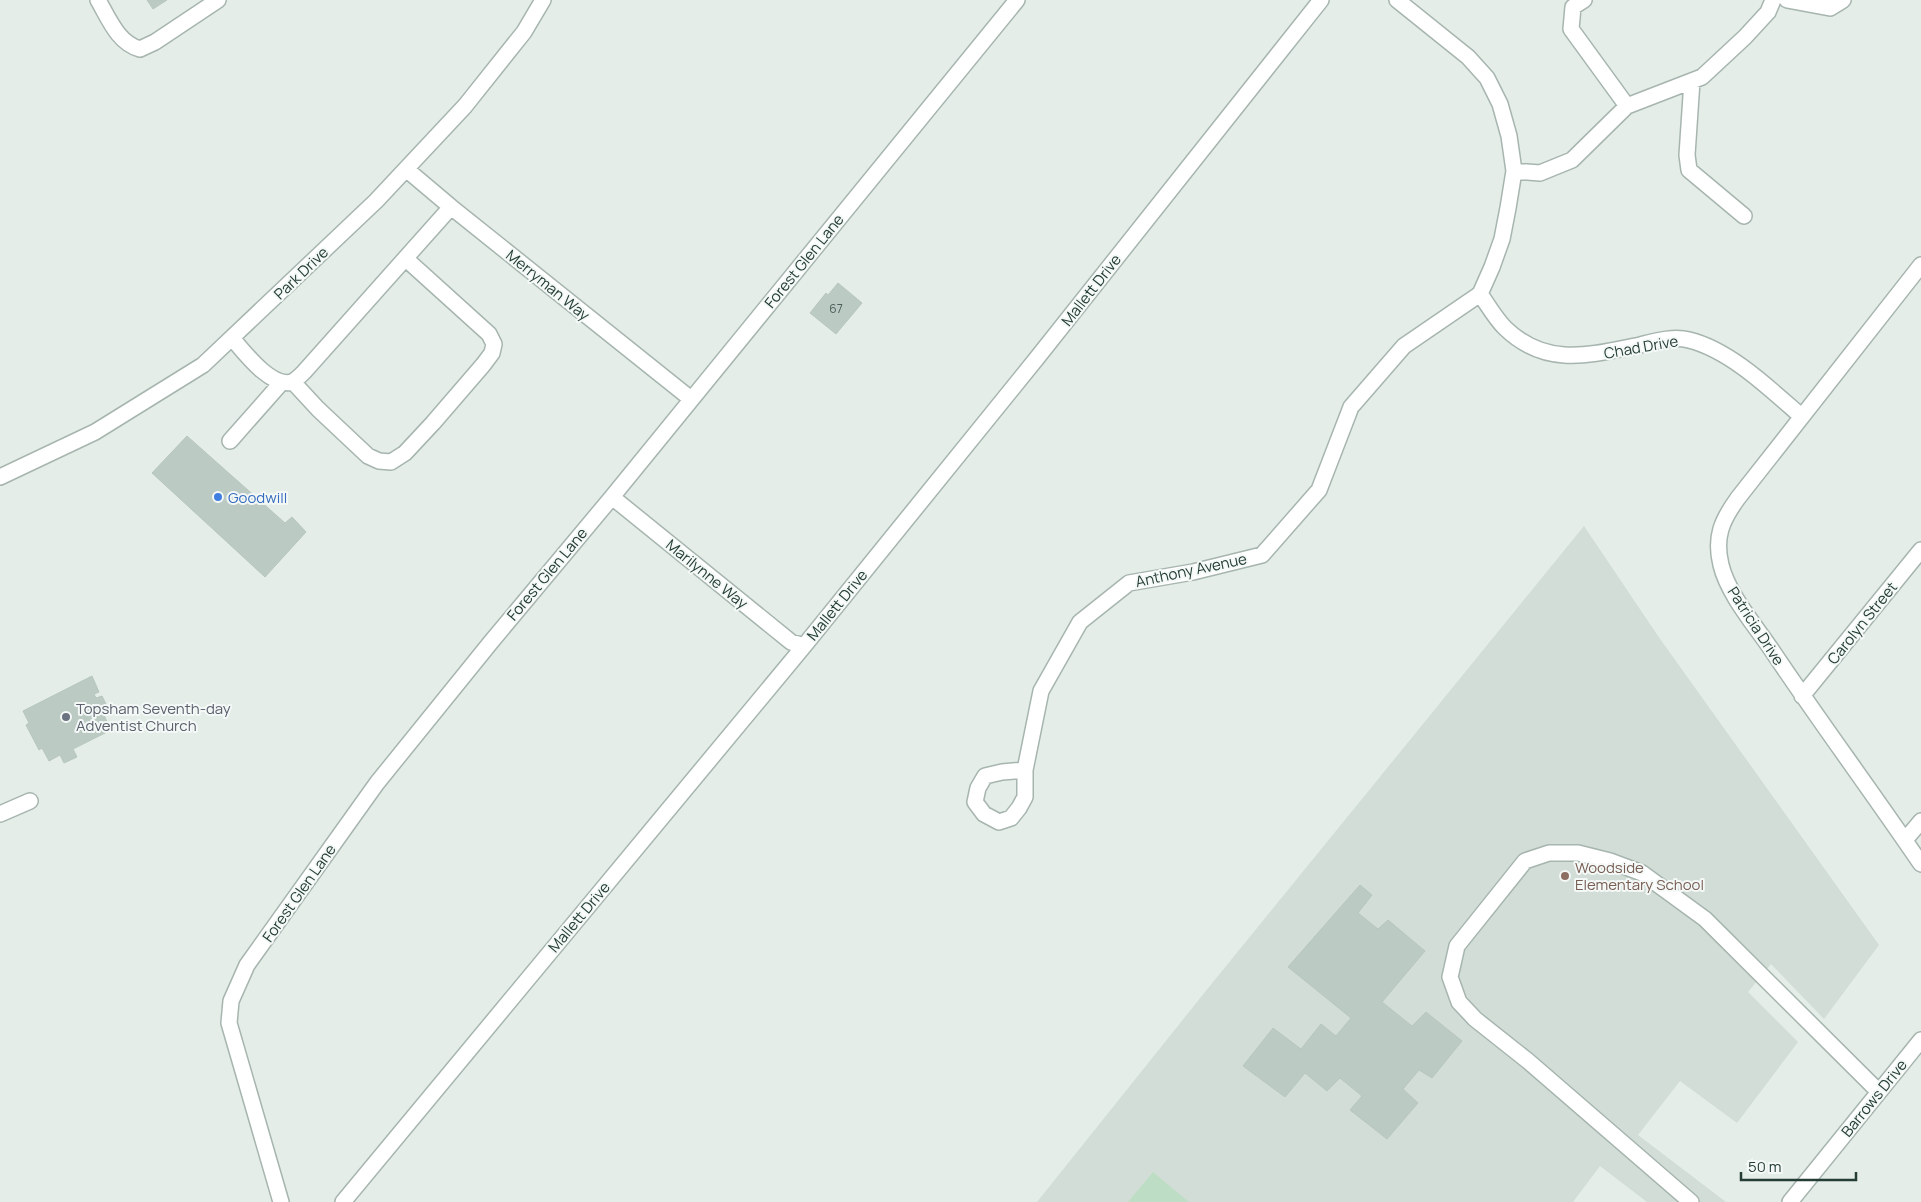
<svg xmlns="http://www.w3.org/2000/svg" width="1921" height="1202" font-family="Manrope,sans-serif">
	<rect width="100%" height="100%" fill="#e4ede8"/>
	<path fill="#d2ddd7" d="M1584,526l74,110 221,309 -55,74 -53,-55 -23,28 50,50 -61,81 -57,-42 -42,54 88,67h-79l-47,-36 -27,36h-536l168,-210z"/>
	<path fill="#beddc5" d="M1153,1172l36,30h-61z"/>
	<path fill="#bccac4" stroke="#b7c6bf" d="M147,0h20l-14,9z
		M838,283l24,20 -26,31 -26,-21 16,-20 2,2z
		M187,436l98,87 7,-6 14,15 -41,45 -113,-104z
		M92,676l7,16 -5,2 2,4 6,-2 6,12 -6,3 9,19 -38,19 4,8 -13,6 -4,-8 -11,6 -7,-13 -3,2 -13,-25 3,-2 -6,-12z
		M1360,885l12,10 -14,18 20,16 10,-9 37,31 -43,51 30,24 14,-14 36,29 -30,37 -13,-8 -16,19 15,14 -31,36 -37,-29 12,-14 -22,-18 -13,13 -22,-18 -20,24 -42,-31 30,-38 28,21 20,-25 15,12 15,-18 -63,-51z"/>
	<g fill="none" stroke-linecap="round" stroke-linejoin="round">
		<g stroke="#a7b5af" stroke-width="18">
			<path id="minor" d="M98,0c11,19 20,43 42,49l15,-7 63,-42
				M1584,0l-11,7 -2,22 56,77
				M1787,0l43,8 13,-8
				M1692,81l-5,74 2,15 55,46
				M406,169l45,38 240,192
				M1514,171l26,2 32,-13 55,-54 75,-29 43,-40 23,-25 5,-12
				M1921,265l-183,233c-16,22 -24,39 -17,67 7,29 33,59 50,84 49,73 101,143 150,215
				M1480,294c8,11 15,24 25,34 41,40 85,27 135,17 16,-4 34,-9 49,-5 41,10 81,49 112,76
				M232,338c12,14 39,50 60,44 4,-2 9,-7 12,-10l147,-165
				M293,382l25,27 50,47 11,5 12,1 14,-9 28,-30 50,-58 9,-12 2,-9 -5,-10 -83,-75
				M230,441l52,-59
				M0,477l95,-45 108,-67 173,-164 89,-95 59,-74 19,-32
				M612,497l179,145 13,4
				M1802,696l119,-146
				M1025,770l-23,2 -17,4 -7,12 -3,14 9,12 15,8 12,-4 8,-10 6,-11v-27l16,-79 39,-69 49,-39 64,-11 69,-17 57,-65 32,-83 53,-61 76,-52 12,-27 10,-28 6,-31 6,-37 -5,-35 -9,-32 -13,-26 -19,-21 -71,-57
				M0,814l30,-13
				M1905,840l16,-19
				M281,1202l-52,-179 2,-22 16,-36 130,-182 114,-141 121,-145 405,-497
				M343,1202l461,-556 233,-288 284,-358
				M1691,1202l-163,-141 -53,-42 -16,-17 -9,-25 7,-31 68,-85 24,-8h29l32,8 32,12 63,46 174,173
				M1790,1202l131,-162"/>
		</g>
		<use href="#minor" stroke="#fff" stroke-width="15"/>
	</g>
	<circle fill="#3f7fe0" stroke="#f4f9f7" stroke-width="2" cx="218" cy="497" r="5"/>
	<circle fill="#6b7280" stroke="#f4f9f7" stroke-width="2" cx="66" cy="717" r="5"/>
	<circle fill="#8d6e63" stroke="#f4f9f7" stroke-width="2" cx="1565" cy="876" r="5"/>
	<g text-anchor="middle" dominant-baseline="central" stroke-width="4" stroke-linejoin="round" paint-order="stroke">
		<g font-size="12" fill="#4a6059">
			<text x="836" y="308">67</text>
		</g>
		<g font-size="15" fill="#243d35" stroke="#f4f9f7">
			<text transform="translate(804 261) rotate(-51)">Forest Glen Lane</text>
			<text transform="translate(301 273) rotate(-44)">Park Drive</text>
			<text transform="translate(548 285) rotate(39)">Merryman Way</text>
			<text transform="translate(1091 290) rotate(-52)">Mallett Drive</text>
			<text transform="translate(1641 347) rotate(-10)">Chad Drive</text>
			<text transform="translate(1191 570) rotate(-12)">Anthony Avenue</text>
			<text transform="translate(547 574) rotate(-50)">Forest Glen Lane</text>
			<text transform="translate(707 574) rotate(39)">Marilynne Way</text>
			<text transform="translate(837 605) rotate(-51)">Mallett Drive</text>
			<text transform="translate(1862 623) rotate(-51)">Carolyn Street</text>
			<text transform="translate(1756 626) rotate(57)">Patricia Drive</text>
			<text transform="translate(299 893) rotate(-55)">Forest Glen Lane</text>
			<text transform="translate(579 917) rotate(-50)">Mallett Drive</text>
			<text transform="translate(1874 1098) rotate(-51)">Barrows Drive</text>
		</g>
		<g font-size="15" fill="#366cbe" stroke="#f4f9f7" text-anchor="start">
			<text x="228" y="497">Goodwill</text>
		</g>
		<g font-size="15" fill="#5b616d" stroke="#f4f9f7" text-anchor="start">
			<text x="76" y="708">Topsham Seventh-day<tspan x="76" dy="17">Adventist Church</tspan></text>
		</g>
		<g font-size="15" fill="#785e54" stroke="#f4f9f7" text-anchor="start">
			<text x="1575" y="867">Woodside<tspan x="1575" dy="17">Elementary School</tspan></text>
		</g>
	</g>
	<path d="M1741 1172v8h115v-8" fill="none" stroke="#243d35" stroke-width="2.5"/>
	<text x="1748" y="1172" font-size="15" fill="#243d35" stroke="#f4f9f7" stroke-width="4" paint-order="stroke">50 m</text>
</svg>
